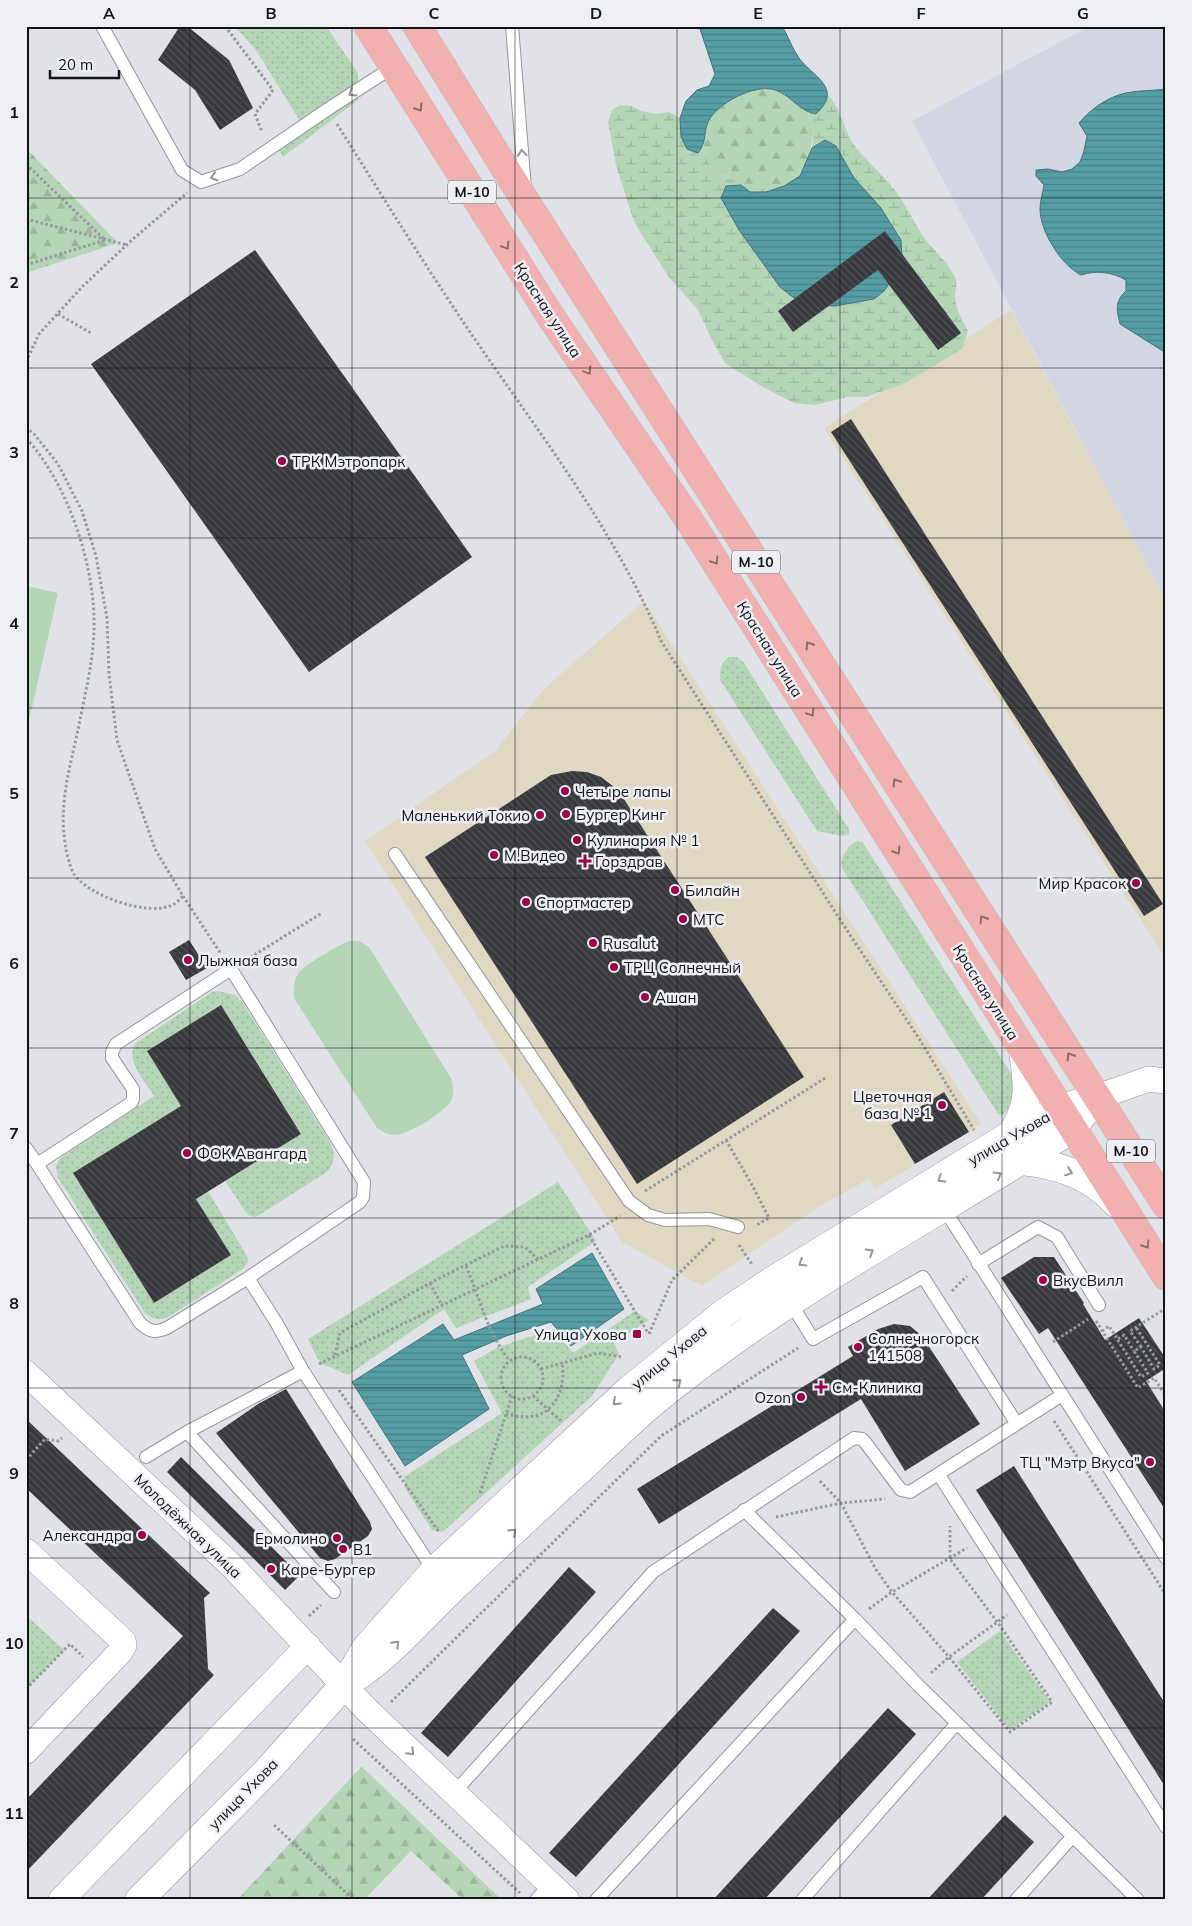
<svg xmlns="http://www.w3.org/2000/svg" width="1192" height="1926" font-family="Mulish,sans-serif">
	<defs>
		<pattern id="grass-dots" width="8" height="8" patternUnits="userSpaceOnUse" patternTransform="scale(1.25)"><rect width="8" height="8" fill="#b4d6b6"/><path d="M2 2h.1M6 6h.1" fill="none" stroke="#9ab79c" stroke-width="1.8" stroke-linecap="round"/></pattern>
		<pattern id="forest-firs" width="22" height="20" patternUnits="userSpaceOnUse" patternTransform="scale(1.25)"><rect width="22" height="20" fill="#b4d6b6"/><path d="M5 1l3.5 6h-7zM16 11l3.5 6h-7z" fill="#9ab79c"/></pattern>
		<pattern id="wetland-marsh" width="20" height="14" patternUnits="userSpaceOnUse" patternTransform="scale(1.25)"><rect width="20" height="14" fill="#b4d6b6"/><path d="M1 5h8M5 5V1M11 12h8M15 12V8" fill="none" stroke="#9ab79c"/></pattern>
		<pattern id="water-rules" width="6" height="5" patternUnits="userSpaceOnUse" patternTransform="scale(1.25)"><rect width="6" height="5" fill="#569ea5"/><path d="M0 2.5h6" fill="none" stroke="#468085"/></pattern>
		<pattern id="building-back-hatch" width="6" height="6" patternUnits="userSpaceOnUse" patternTransform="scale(1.25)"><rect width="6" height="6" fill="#37393d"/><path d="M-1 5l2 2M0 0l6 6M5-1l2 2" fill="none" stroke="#515256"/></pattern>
	</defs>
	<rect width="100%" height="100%" fill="#e0e2e8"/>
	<path fill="#e0d8c3" d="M1011,310l155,291v358l-342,-531z
		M644,601l337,523 -106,65 -6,-10 -46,25 -121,82 -80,-44 -257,-401 130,-90 49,-62z"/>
	<path fill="#d2d6e3" d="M1090,26h76v575l-254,-480z"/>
	<path fill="url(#grass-dots)" d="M234,26h92l32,47v27l-75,57 -9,-17 27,-17 -45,-73z
		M729,657h8l7,6 105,166v5l-7,2 -25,-5 -97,-151c0,-10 0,-17 9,-23z
		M858,841l5,2 149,232c2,16 2,28 -9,40l-5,-1 -156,-246c-3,-9 6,-24 16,-27z
		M218,991l17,4 8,8 88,141c4,10 4,19 -4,28l-71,45 -8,-2 -23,-34 76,-48 -80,-128 -74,46 34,55 -108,68 81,129 77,-48 -35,-56 12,-8 39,65 1,6 -5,7 -75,48c-8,4 -16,2 -23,-4l-87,-135 -2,-12 4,-8 94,-62c-9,-15 -30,-36 -18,-53l76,-51z
		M558,1182l38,59 -68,46 3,12 -75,29 -12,-19 -96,66 -28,-12 -12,-24z
		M635,1311l14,9 -35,23 5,11 -27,42 -147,134 -3,2 -10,-2 -26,-40 -2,-13 98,-64 -28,-52 24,-14 56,-18 19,24z
		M26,1615l38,35 -38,39z
		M1000,1631l50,71 -40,28 -53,-68z"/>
	<path fill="url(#forest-firs)" d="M752,89l26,2 30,21 6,19 -6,30 -8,15 -16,10 -18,6h-16l-22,-16 -15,-2c-2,-9 -9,-20 -9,-30 -1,-30 24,-43 48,-55z
		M26,148l92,95 -92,30z
		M361,1767h1l140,133h-39l-52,-49 -47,49h-127z"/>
	<path fill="url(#wetland-marsh)" d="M828,95c14,15 15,34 26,50 14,18 32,32 45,51 10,14 16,29 26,43 10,13 23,23 30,38 3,6 0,13 0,19 0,12 8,25 13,35l-6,18 -57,34 -39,14h-18l-34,8 -20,-2 -33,-17 -36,-23 -12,-21 -15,-32 -30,-34 -34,-54 -18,-57 -8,-43 4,-12 8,-5 11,1 11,5 15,3 12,-2 11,6 1,19 17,16 6,-7 9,28 14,2 14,9 -15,1 -5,12 18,32 41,57 55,19 39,-7 17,-77 -37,-44 -18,-32 -11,-6 -13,8 2,-17 -6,-19 9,2 7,-8z"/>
	<path fill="#b4d6b6" d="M26,586l32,7 -32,141z
		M349,941h10l10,6 82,131c2,8 4,15 0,23 -6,11 -43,34 -56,34 -7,0 -12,-3 -18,-7l-83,-130c0,-9 -1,-17 4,-24 5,-9 41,-29 51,-33z"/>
	<path fill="url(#water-rules)" stroke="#42757a" d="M699,26h83c6,10 10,22 17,32 14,19 45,30 17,56 -14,-2 -23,-15 -36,-22 -21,-11 -56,8 -69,25 -9,12 -3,25 -13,36l-11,-4 -6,-12 -1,-19 6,-17 11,-11 12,-4 6,-12z
		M1166,89v264l-46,-29c-3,-14 -6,-22 6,-33v-11c-14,-8 -30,-10 -45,-5 -20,-10 -41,-44 -41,-66 0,-8 3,-17 4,-24l-8,-9v-6l12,-1 14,3 10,-3 8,-7 4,-11 3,-15 -8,-13c12,-14 28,-26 47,-30 13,-3 27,-2 40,-4z
		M825,140l11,6 18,32 27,30 20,32 1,19 -7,17 -11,15 -10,8 -39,7 -20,-1 -21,-7 -14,-11 -41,-57 -18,-32 5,-12 15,-1 9,7h16l18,-6 16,-10 12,-28z
		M592,1253l32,56 -53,37 -20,-24 -45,14 -44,19 27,54 -84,57 -53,-84 91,-58 11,16 89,-36 -7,-15z"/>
	<path fill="url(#building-back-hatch)" d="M180,26h7l42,34 24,48 -33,22 -25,-40 -37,-30z
		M885,231l76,102 -23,17 -60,-80 -85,62 -15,-21z
		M255,250l217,307 -163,115 -218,-308z
		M851,419l312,485 -19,12 -313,-484z
		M572,771l15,1 14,5 17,13 186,287 -167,107 -212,-327 126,-82z
		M189,940l18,28 -21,12 -17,-28z
		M221,1005l80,129 -105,65 35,56 -77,48 -81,-130 108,-67 -34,-55z
		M944,1092l25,40 -54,32 -24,-39z
		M1034,1257h20l30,46 -1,1 22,36 34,-22 27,41v9l-20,13 20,32v98l-118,-183 -9,6 -38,-56z
		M894,1324l16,2 12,10 58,88 -75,47 -44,-72 -202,125 -22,-35 216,-133 -5,-9 30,-18z
		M286,1389l84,133 2,7 -4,7 -33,23 -7,2 -8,-3 -104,-125 42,-29z
		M26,1419l184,174 -6,5 4,71 6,6 -188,197v-72l157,-164 -157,-148z
		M181,1457l119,118 -15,15 -118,-118z
		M1014,1466l152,239v83l-190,-298z
		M569,1567l27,25 -148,165 -27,-24z
		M773,1608l27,23 -224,246 -27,-24z
		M888,1708l28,26 -18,20 -134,146h-51z
		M1005,1815l29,27 -53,58h-54z"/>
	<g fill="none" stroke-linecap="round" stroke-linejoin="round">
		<g stroke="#94969b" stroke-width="14">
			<path id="service" d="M102,26l80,144 19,12 39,-13 88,-60 65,-42
				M512,26l13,163
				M395,854l234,347 19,14 17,5 44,-1 29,8
				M26,1148l11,16 103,159c10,9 15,10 27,5l81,-50 112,-76 3,-5 1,-15 -133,-213 -115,75 -4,8v6l21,31v10l-2,4 -94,61
				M943,1207l223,351
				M978,1264l60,-37 19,10 42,68
				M248,1278l28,44 27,49 131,200
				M790,1302l23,37 110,-62 94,147
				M187,1432l147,160
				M146,1457l41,-25 116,-61
				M939,1475l227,352
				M744,1510l111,109 63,66 220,215
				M453,1794l200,-222 201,-134 8,1 3,3 36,48 9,2 152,-97
				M536,1900l14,-16
				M596,1900l259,-281
				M802,1900l155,-177
				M1016,1900l57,-64"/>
		</g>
		<g stroke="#94969b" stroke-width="26">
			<path id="minor" d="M1097,1097l52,-18 17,2
				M26,1373l207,194 133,142 201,191
				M26,1551l97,90 1,4 -3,6 -95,100
				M61,1900l247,-254"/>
		</g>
		<g stroke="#94969b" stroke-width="29">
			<path id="tertiary" d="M1012,1134c19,-31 16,-48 11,-83
				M1022,1161c37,4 68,14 94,42
				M358,1676c35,-24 63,-57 93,-86 44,-42 88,-83 133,-124 22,-21 44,-42 67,-62 129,-107 279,-185 421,-275l14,-18
				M139,1900l127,-128 78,-87 22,-37 68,-77 195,-181 95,-77 48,-32 240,-147 47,-25 38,-12"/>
		</g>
		<g stroke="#bdbdbd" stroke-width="29">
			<path id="trunk" d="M368,26l183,291 138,203 477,756
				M417,26l109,176 640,1003"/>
		</g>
		<path stroke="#97999d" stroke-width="3" stroke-dasharray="2.5 2.5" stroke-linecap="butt" d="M225,26l48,64 -18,24 7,18
			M337,124c44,70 87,140 133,208 68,100 144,196 191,309l191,297 68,102 54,90
			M26,164l79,76 -79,25
			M26,219l101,26
			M58,314l33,19
			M26,362l13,-28 43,-47 51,-48 54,-46
			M26,427l9,8 23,29 24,47 14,45 11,62 2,56 8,66 38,109 28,47c-3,3 -6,6 -9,8 -23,14 -86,-8 -100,-30 -6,-11 -9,-28 -10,-40 -4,-36 8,-75 15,-109 6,-31 14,-63 15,-94 2,-63 -25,-146 -68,-193
			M183,896l38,58
			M246,960l76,-47
			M726,1140l25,43 18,35 -14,8
			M645,1191l182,-114
			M589,1235l59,98
			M739,1245l12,18v2
			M466,1266c14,32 21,67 44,95
			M430,1283l11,21
			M952,1291l15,-15
			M1096,1321l42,67 16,-10 12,18
			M1102,1331l7,-5 32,51 7,-4 -14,-22 7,-4 13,22 6,-4 -24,-38
			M649,1334l23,-54 43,-42
			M1118,1339l6,-4 10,16
			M1053,1342l35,-23
			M1141,1347l-11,-16 36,-23
			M335,1355l5,-22 90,-50 74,-37 21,1 14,13
			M501 1378a21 21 0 1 1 42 0a21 21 0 1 1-42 0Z
			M319,1364l270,-129 31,-19
			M541,1369l57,-16 24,4
			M339,1390l100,142
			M533,1396l28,25
			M506,1414c9,2 19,4 28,2 23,-4 32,-32 28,-53
			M1054,1421l112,174
			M26,1460l19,-21 13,2 4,-3
			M820,1481l21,22 34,65 17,24 57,65 61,75 42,-30 -54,-79 -48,-64v-33
			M480,1493l32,-97
			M776,1517l65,-14 44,-4
			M869,1609l23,-17 75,-44
			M309,1616l12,-11
			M931,1673l18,-16 58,-42
			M26,1689l44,-45 13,13
			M391,1702l270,-266 137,-88
			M353,1739l167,154
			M274,1825l80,75"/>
		<use href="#service" stroke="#fff" stroke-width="12"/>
		<use href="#minor" stroke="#fff" stroke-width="25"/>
		<use href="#tertiary" stroke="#fff" stroke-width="28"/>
		<use href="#trunk" stroke="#f2b0b0" stroke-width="28"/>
	</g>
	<defs><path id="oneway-chevron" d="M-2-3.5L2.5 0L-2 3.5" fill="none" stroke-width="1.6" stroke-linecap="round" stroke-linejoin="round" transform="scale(1.25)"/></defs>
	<g stroke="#959596">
		<use href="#oneway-chevron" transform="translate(352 93) rotate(148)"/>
		<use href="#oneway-chevron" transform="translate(522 153) rotate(-95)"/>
		<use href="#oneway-chevron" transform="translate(214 177) rotate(163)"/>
		<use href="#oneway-chevron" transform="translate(1069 1172) rotate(21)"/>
		<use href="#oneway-chevron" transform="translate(998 1175) rotate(-30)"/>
		<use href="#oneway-chevron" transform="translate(941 1179) rotate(148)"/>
		<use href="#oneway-chevron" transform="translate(870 1252) rotate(-32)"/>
		<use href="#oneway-chevron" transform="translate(802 1263) rotate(148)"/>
		<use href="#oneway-chevron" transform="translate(678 1382) rotate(-39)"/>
		<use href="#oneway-chevron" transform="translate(616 1402) rotate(137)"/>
		<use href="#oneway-chevron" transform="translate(513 1532) rotate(-43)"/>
		<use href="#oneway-chevron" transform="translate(396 1644) rotate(-46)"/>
		<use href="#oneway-chevron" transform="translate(411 1752) rotate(45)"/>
	</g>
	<g stroke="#8e6a6a">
		<use href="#oneway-chevron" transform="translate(419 108) rotate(58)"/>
		<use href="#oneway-chevron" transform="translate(506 246) rotate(58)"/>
		<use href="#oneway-chevron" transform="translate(588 371) rotate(56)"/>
		<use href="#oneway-chevron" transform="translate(715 561) rotate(58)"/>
		<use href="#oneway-chevron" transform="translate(809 645) rotate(-122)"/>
		<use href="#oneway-chevron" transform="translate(811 713) rotate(58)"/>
		<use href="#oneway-chevron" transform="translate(896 782) rotate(-122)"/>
		<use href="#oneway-chevron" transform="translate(897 851) rotate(58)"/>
		<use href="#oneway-chevron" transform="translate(983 919) rotate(-122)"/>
		<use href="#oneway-chevron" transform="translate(1070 1056) rotate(-122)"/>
		<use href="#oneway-chevron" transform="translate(1146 1245) rotate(58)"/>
	</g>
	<path fill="none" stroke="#131415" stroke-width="1" stroke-opacity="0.55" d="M190,26v1874M352,26v1874M515,26v1874M677,26v1874M840,26v1874M1002,26v1874M26,198h1140M26,368h1140M26,538h1140M26,708h1140M26,878h1140M26,1048h1140M26,1218h1140M26,1388h1140M26,1558h1140M26,1728h1140"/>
	<g fill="#9e0248" stroke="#edeff5" stroke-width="2">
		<circle cx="282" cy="461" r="5"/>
		<circle cx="565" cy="791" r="5"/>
		<circle cx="566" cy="814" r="5"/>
		<circle cx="540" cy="815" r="5"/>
		<circle cx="577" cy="840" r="5"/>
		<circle cx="494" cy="855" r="5"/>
		<path d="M582.5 853.5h5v5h5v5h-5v5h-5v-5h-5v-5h5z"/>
		<circle cx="1136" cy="883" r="5"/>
		<circle cx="675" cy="890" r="5"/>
		<circle cx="526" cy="902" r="5"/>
		<circle cx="683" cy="919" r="5"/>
		<circle cx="593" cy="943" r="5"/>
		<circle cx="188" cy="960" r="5"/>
		<circle cx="614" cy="967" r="5"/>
		<circle cx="645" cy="997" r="5"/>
		<circle cx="942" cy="1105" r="5"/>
		<circle cx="187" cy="1153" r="5"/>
		<circle cx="1043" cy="1280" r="5"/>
		<rect x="632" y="1329" width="10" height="10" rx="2.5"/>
		<circle cx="858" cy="1347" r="5"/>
		<path d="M818.5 1379.5h5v5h5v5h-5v5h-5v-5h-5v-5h5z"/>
		<circle cx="801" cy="1397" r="5"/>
		<circle cx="1150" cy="1462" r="5"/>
		<circle cx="142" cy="1535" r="5"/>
		<circle cx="337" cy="1538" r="5"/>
		<circle cx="343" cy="1549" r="5"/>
		<circle cx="271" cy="1569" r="5"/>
	</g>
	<g text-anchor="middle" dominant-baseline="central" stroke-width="5" stroke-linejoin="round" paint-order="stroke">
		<g fill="#edeff5" stroke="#545658" stroke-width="1">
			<rect x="448" y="180.5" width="48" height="23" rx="4"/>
			<rect x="732" y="550.5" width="48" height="23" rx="4"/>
			<rect x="1107" y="1139.5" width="48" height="23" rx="4"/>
		</g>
		<g font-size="14" font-weight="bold" fill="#131415">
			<text x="472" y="192">М-10</text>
			<text x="756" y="562">М-10</text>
			<text x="1131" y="1151">М-10</text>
		</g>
		<g font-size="15" fill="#131415" stroke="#edeff5">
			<text transform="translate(548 310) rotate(57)">Красная улица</text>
			<text transform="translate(770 649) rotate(58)">Красная улица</text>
			<text transform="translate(986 992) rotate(58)">Красная улица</text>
			<text transform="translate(1009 1138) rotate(-30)">улица Ухова</text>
			<text transform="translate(669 1357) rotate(-39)">улица Ухова</text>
			<text transform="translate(188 1526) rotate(44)">Молодёжная улица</text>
			<text transform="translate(243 1794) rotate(-46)">улица Ухова</text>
		</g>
		<g font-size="15" fill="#131415" stroke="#edeff5" text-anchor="start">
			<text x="292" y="461">ТРК Мэтропарк</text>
			<text x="575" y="791">Четыре лапы</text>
			<text x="576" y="814">Бургер Кинг</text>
			<text x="530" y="815" text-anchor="end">Маленький Токио</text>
			<text x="587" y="840">Кулинария № 1</text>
			<text x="504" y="855">М.Видео</text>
			<text x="595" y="861">Горздрав</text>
			<text x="1126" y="883" text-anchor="end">Мир Красок</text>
			<text x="685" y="890">Билайн</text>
			<text x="536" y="902">Спортмастер</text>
			<text x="693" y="919">МТС</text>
			<text x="603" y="943">Rusalut</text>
			<text x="198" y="960">Лыжная база</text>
			<text x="624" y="967">ТРЦ Солнечный</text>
			<text x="655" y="997">Ашан</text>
			<text x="932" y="1096" text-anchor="end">Цветочная<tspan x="932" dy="17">база № 1</tspan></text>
			<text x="197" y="1153">ФОК Авангард</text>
			<text x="1053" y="1280">ВкусВилл</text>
			<text x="627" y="1334" text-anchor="end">Улица Ухова</text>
			<text x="868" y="1338">Солнечногорск<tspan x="868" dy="17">141508</tspan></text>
			<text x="832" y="1387">См-Клиника</text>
			<text x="791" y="1397" text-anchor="end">Ozon</text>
			<text x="1140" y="1462" text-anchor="end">ТЦ "Мэтр Вкуса"</text>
			<text x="132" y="1535" text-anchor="end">Александра</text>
			<text x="327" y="1538" text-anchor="end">Ермолино</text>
			<text x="353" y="1549">В1</text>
			<text x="281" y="1569">Каре-Бургер</text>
		</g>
	</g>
	<rect width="1192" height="1926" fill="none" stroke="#edeff5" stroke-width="55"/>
	<path d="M50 70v8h69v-8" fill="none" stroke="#131415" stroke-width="2.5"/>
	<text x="58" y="70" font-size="15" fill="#131415" stroke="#edeff5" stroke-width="4" paint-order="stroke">20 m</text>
	<rect x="28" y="28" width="1136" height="1870" fill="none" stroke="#131415" stroke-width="2"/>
	<g font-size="16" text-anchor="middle" font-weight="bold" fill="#131415">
		<text x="109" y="19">A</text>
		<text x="271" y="19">B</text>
		<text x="434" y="19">C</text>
		<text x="596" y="19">D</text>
		<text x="758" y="19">E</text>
		<text x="921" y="19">F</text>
		<text x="1083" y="19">G</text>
		<text x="14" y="118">1</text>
		<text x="14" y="288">2</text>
		<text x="14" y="458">3</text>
		<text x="14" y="629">4</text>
		<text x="14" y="799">5</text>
		<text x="14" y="969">6</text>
		<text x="14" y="1139">7</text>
		<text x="14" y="1309">8</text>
		<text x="14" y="1479">9</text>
		<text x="14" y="1649">10</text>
		<text x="14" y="1819">11</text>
	</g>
</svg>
